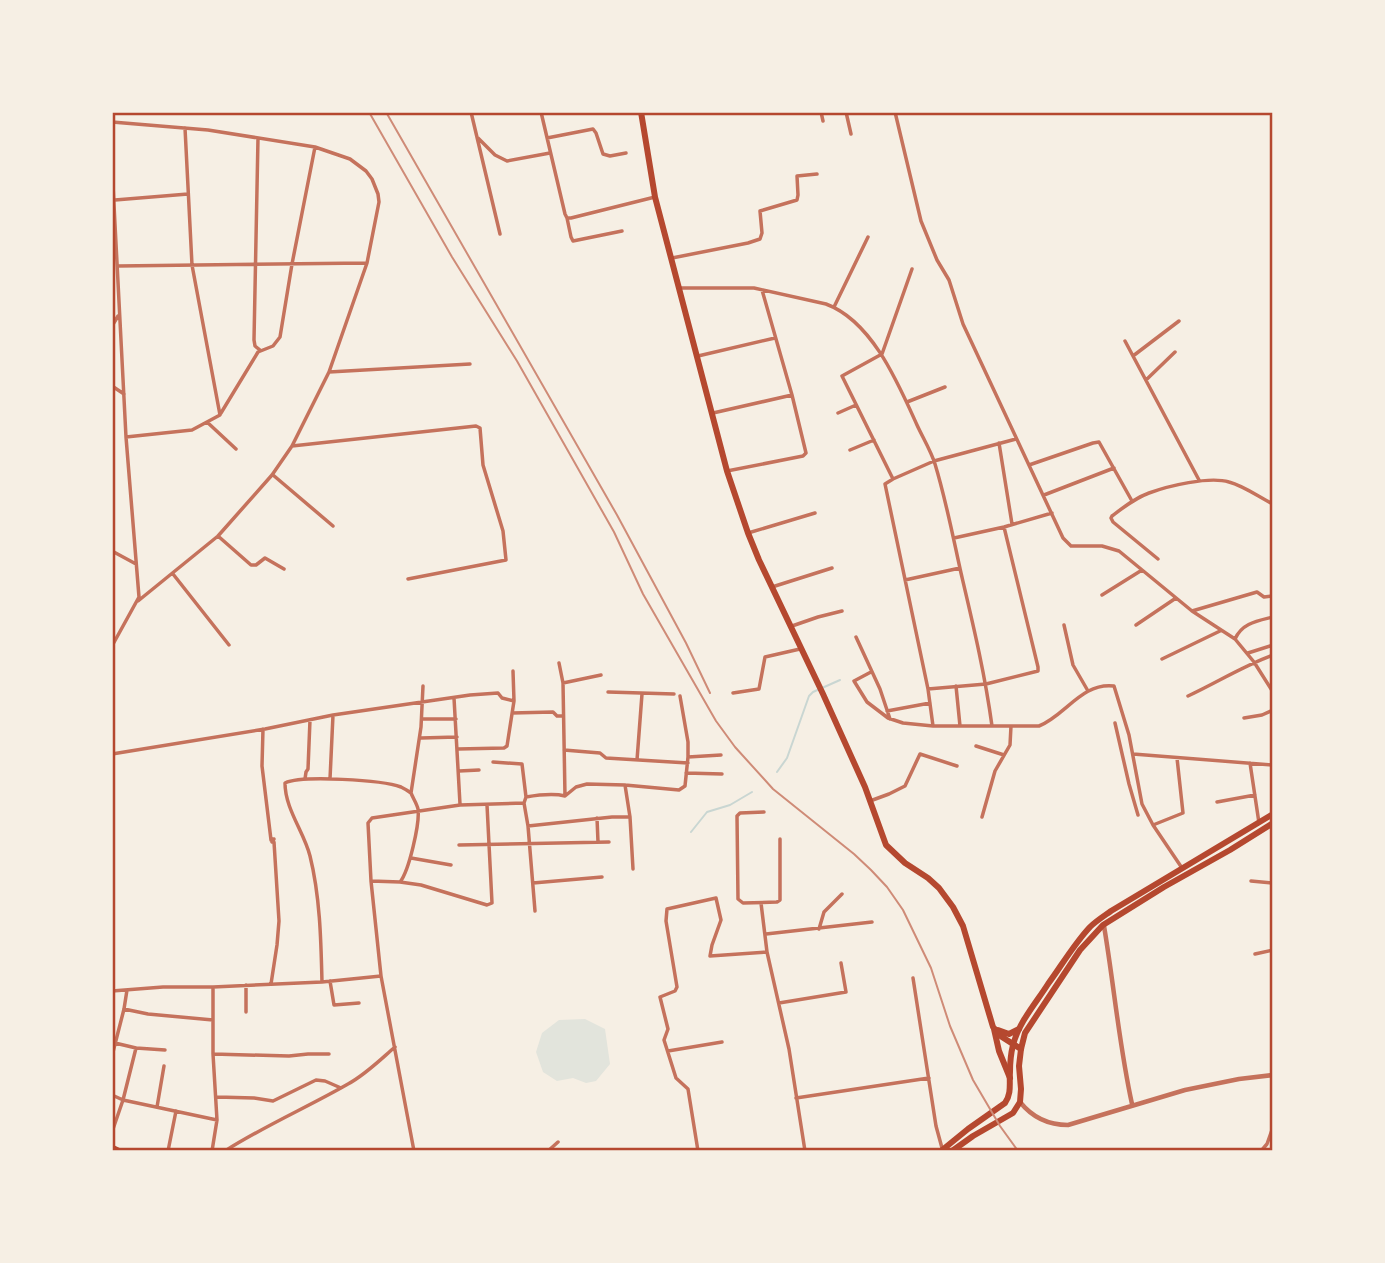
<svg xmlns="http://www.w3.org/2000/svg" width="1385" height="1263" font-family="Manrope,sans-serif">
	<rect width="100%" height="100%" fill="#f6efe4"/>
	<path fill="#e2e4dc" d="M585,1019l20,10 5,35 -14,17 -10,2 -13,-5 -16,3 -14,-9 -7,-20 6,-19 17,-13z"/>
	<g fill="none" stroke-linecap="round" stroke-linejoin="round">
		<path stroke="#c9d6d2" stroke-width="2" d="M777,772l10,-14 22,-62 4,-4 27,-12
			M691,832l16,-20 23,-7 22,-13"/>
		<path stroke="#c5725c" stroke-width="3.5" d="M471,112l29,122
			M541,112l24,102 2,4h4l84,-21
			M821,112l2,9
			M846,112l5,22
			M895,112l26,109 16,39 12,20 14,44 100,214 8,8h31l17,5 73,60 43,28 19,23 19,30
			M112,122l96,8 107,17 35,12 16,12 6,8 6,15 1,8 -12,61 -38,109 -37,74 -20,29 -54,61 -80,65
			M258,138l-4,202 1,6 5,4
			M478,138l17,17 12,6 43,-8
			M547,138l46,-9 3,4 7,21 7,2 16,-3
			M112,166l14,271 13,160 -27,49
			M115,200l73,-6
			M567,218l4,19 2,4 49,-10
			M672,258l76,-15 12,-4 2,-6 -2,-22 37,-11 1,-5 -1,-19 20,-2
			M118,266l249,-3
			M679,288h75l72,16c46,17 72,79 91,121 6,13 14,26 18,39 11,36 18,73 26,109 12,51 24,101 31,153
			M834,307l34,-70
			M112,326l6,-10
			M1125,341l74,139
			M698,356l77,-18
			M1133,356l46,-35
			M329,372l141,-8
			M1146,380l29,-28
			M112,386l12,8
			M907,402l38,-15
			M221,413l37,-61 15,-6 7,-9 12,-73 23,-117
			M713,413l79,-18
			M838,413l18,-8
			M207,422l29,27
			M126,437l66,-7 28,-15 -28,-150 -7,-137
			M999,443l13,81
			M292,446l184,-20 4,2 3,37 20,66 3,29 -98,19
			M850,450l24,-10
			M1029,465l64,-22 6,-1 33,59
			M727,471l76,-15 3,-3 -14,-58 -30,-105
			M273,475l60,51
			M893,479l-51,-103 40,-22 30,-85
			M1044,495l70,-27
			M748,533l67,-20
			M218,536l33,29h5l9,-7 19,11
			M954,538l50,-11 48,-14
			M112,551l24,13
			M1158,559l-45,-37 -2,-4 1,-2c12,-9 23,-18 37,-23 19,-7 60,-17 80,-11 15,4 30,15 44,22
			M173,574l56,71
			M905,580l55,-12
			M772,587l60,-19
			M1102,595l40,-25
			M1192,611l65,-19 7,5 9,-1
			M1064,625l9,40 15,26
			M1136,625l40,-27
			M792,626l26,-9 24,-6
			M856,637l24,52 10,30
			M1235,639c7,-16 22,-18 38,-22
			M1248,653l25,-8
			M1162,659l58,-28
			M559,663l4,20 2,113
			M871,672l-17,9 13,21 21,16 15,5 30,3h106c26,-10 43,-44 75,-40l15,49 13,69 11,21 29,43
			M563,683l38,-8
			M956,686l4,40
			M928,689l58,-5 52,-13v-4l-34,-140
			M608,692l66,2
			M733,693l26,-4 6,-32 35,-8
			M1188,696c28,-13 55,-30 85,-41
			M454,698l6,106
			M887,711l43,-8
			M512,713l41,-1 4,4h6
			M1244,718l18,-3 11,-5
			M422,719h34
			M1115,723l14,61 9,31
			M933,726l-5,-37 -43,-205 8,-5 41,-18 82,-22
			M263,729l-1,37 9,74 3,-1 -2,3h2l5,79 -2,24 -6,39
			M421,738l36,-1
			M976,746l28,9
			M458,749l46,-1 3,-2 7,-45 -1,-30
			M564,750l36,3 6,5 82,5
			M112,754l153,-25 68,-14 137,-20 28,-2 4,5 12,3
			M1133,754l140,11
			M688,757l33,-2
			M637,760l5,-66
			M493,762l29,2 4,33
			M1250,763l9,60
			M459,771l20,-1
			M686,773l36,1
			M305,779l1,-7 2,-3 2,-49
			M330,779l3,-64
			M625,785l5,32 3,52
			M411,793c2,5 6,11 7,16 2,14 -9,62 -18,73l-29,-1 10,95 33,175
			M870,801l19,-7 16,-8 15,-32 37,12
			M1217,802l38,-7
			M524,803l4,23 7,85
			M764,812l-24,1 -3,3 1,83 5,4 34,-1 3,-2v-61
			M982,817l13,-46 15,-26 1,-19
			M597,818l1,24
			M1153,825l30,-12 -6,-55
			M528,826l84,-9h18
			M459,845l150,-3
			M411,858l40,7
			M371,881l-3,-58 4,-5 88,-13 64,-2 2,-6c12,-2 27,-4 39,-1l11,-9 11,-3 38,1 54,5 6,-4 3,-29v-15l-8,-46
			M1251,881l22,2
			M400,882l21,3 66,20 5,-2 -5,-98
			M533,883l69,-6
			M761,903l6,49 22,97 16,102
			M819,929l5,-17 18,-18
			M766,934l106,-12
			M1255,954l18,-4
			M913,978l23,148 6,22
			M330,981l4,24 25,-2
			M322,982c-1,-42 -2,-86 -12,-126 -6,-24 -25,-47 -25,-73 17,-8 97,-3 116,4 4,2 6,3 10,6l10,-66 2,-41
			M112,991l51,-4h50l109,-5 59,-6
			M779,1003l67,-11 -5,-29
			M124,1009l24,5 65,6
			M246,1012v-27
			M115,1043l21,5 29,2
			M668,1051l54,-9
			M213,1054l76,2 19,-2h21
			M112,1056l12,-47 3,-19
			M112,1095l11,5 94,20
			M217,1097l37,1 19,3 43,-21 9,1 16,7
			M796,1098l133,-20
			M157,1107l7,-41
			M112,1132l11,-32 13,-52
			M168,1151l8,-40
			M212,1151l5,-31 -4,-66v-67
			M225,1151c39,-25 83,-44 123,-67 17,-9 32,-24 47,-37
			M548,1151l10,-9
			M698,1151l-10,-62 -12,-11 -12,-38 4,-11 -8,-32 15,-6 2,-4 -11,-66 1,-12 49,-11 5,22 -9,25 -2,11 57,-4
			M1261,1151l6,-7 6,-17"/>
		<path stroke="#c5725c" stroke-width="4.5" d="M1104,926c10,59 15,119 28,178
			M1020,1102c12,15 28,23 48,23l117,-35 54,-11 34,-4"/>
		<path stroke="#b5482f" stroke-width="5" d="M112,1147l8,4"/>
		<path stroke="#b5482f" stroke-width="6" d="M641,112l14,85 72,274 21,62 11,27 64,134 42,93 21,58 19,18 23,15 11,10 14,19 10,19 30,101 9,10 19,12
			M994,1029l5,22 11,27
			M998,1030l11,4 10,-5"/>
		<path stroke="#b5482f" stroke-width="6" d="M941,1151l27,-22 37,-26c7,-10 4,-20 5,-31 0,-9 1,-19 3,-27 6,-23 23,-42 35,-61 14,-19 26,-40 42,-57 6,-6 14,-11 21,-16l162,-97
			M952,1151l21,-15 40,-23 7,-11 1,-13 -2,-23 2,-17 4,-16 55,-83 23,-25 61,-38 66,-37 43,-27"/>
		<path stroke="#cf8b77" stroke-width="2" d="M369,112l83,145 65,104 97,171 29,62 73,127 19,26 38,42 81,65 17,16 16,17 16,23 28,58 19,58 23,54 27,46 18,25
			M386,112l231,403 69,128 24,50"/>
	</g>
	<rect width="1385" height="1263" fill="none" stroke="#f6efe4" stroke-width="228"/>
	<rect x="114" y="114" width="1157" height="1035" fill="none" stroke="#b5482f" stroke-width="2.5"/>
</svg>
